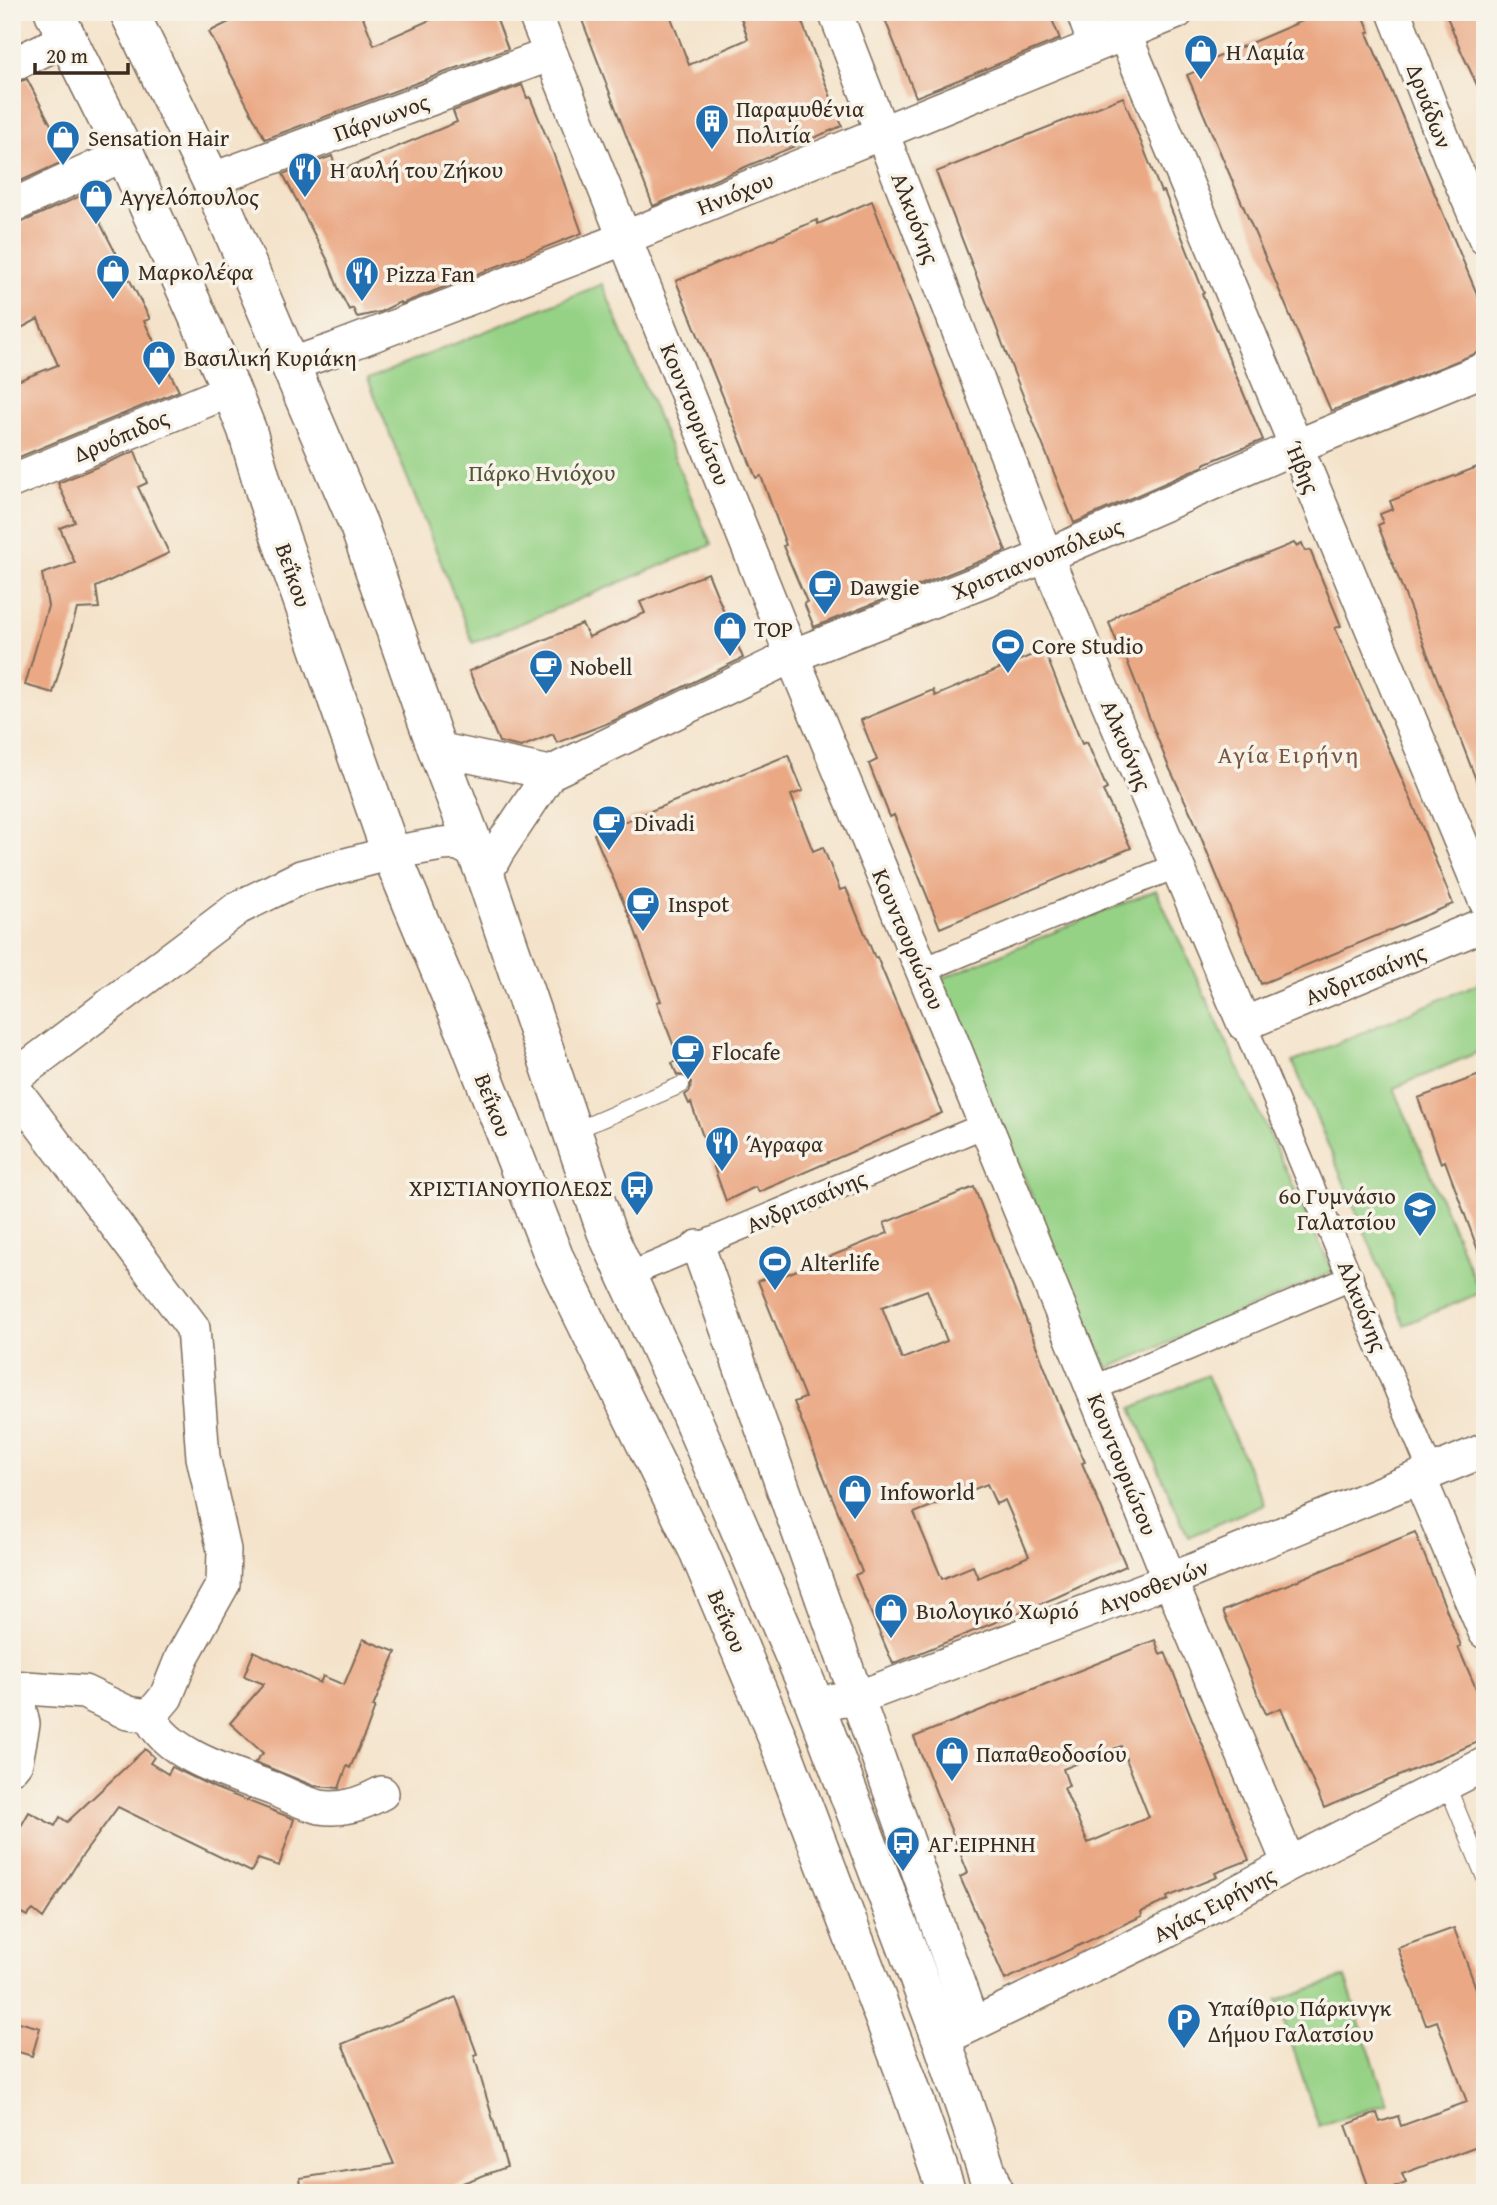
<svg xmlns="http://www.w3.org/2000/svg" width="1497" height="2205" font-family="'Gentium Book Plus',serif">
	<rect width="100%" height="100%" fill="#f7f3e8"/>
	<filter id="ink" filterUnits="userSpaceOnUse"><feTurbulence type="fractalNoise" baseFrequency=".0143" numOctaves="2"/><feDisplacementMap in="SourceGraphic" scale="14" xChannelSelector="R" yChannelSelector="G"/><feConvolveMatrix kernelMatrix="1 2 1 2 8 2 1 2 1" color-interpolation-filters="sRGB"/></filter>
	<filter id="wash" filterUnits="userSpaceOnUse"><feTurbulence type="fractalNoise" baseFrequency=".00686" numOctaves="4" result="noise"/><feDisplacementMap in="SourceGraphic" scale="28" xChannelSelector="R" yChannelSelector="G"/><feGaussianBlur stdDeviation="1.57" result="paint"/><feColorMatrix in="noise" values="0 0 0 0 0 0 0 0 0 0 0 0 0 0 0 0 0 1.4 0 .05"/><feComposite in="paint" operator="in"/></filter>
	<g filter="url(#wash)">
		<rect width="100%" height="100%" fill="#f4e3ca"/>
		<path fill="#96d286" stroke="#687e52" stroke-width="2" d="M602,284l109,261 -238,98 -105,-264z
			M1156,890l177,382 -226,97 -169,-389z
			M1479,983l6,15v51l-91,39 86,205 -76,32 -111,-263z
			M1207,1375l57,129 -76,33 -56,-129z
			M1345,1977l42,126 -68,23 -42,-126z"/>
		<g id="blocks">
			<path fill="#eaa884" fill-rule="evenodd" d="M249,12h112l13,33 56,-25 -3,-8h67l14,37 -243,90 -56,-107z
				M579,12h90l20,53 59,-26 -9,-27h59l44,114 -189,80z
				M882,12h167l11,27 -144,58z
				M1323,12h39l8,20 -3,1 118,280v37l-154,61 -144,-336 19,-8 -2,-4z
				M1445,12h40v90l-23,-49z
				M27,79l42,80 -57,26v-101z
				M522,85l5,13 3,-1 22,53 30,83 -181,71 -1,-2 -20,10 -23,5 -4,-9 -4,2 -10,-20 -12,-31 -44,-85 49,-18 5,16 120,-50 -4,-11z
				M1123,97l38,95 3,-1 40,102 -2,1 61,146 -59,24v2l-130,57 -62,-155 -76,-196z
				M85,194l65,125 -6,2 35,70 -167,69v-77l46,-18 -20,-46 -26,14v-108l8,-2z
				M872,201l134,350 -192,76 -10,-24 3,-1 -24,-56 3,-1 -25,-69 -5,2 -80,-197 141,-61 1,4z
				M135,451l12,32 -9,4 31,66 -73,34 3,21 -22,1 -24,84 -28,-8 23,-79 -6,-32 33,-11 -15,-35 15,-6 -17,-39z
				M1485,464v333l-2,1 -105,-273 5,-2 -3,-9 13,-5 -3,-8z
				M1294,543l2,3 6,-3 3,8 5,-1 31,76 -6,2 75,169 43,107 -192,80 -67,-164 -26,-55 -44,-112 -2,1 -13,-31 10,-9z
				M708,573l35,85 -130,63 -56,22 -4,-9 -32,13 -22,-5 -30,-71 113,-47 7,13 56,-24 -5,-11z
				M1044,650l38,94 5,-2 20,47 -4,2 28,57 -191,80 -46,-113 -4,2 -21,-53 8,-4 -16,-40 72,-30 2,6z
				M788,755l15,36 -12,4 22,56 10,-4 17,43 6,-2 29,70 2,-1 65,156 -183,79 -4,-5 -29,14 -35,-98 -2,1 -4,-9 5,-4 1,-9 -4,-6 -10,-1 -5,-12 7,-3 -22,-58 4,-1 -30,-81 -37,-86z
				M1485,1073v188h-3l-37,-100 -4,2 -23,-65z
				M974,1187l87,222 24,53 -3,1 44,103 -69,31 -164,67 -38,-89 7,-3 -68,-170 11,-4 -47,-117 25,-10 2,4 103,-42 -4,-10zM927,1290l20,51 -45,18 -20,-52zM987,1484l9,20 9,-4 24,56 -51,22 -5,-12 -31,13 -28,-66z
				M1415,1532l46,114 -3,1 27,62v30l-161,69 -43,-100 -15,6 -43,-103z
				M363,1639l33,13 -23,55h2l-8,22 -17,39 -3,-2 -8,22 -25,-2 -59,-24 8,-9 -33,-30 34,-39 -20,-8 10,-25 66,32 3,-7 21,9z
				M1155,1640l5,14 5,-2 84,208 -34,13 2,4 -50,20 1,3 -27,12 1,4 -137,64 -45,-103 8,-4 -54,-136zM1121,1746l28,71 -61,26 -24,-55 5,-2 -6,-17z
				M145,1749l9,8 -4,6 18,11 4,-7 43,21 79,31 -15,47 -21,-7 -7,13 -133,-65 -38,52 -37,59 -10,-8 -6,6 -15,-8v-66l17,-30 26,14 5,-9 7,5z
				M1454,1928l31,85v130l-83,31 4,9 -25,10h-10l-25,-68 31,-12 3,9 18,-6 3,10 66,-24 -30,-81 -11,4 -28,-77z
				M456,1997l21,57 -3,1 33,112 -72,26h-133l-2,-15 94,-14 -52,-120z
				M12,2020l28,8 -8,28 -20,-6z"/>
		</g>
	</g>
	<g filter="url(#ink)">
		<use href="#blocks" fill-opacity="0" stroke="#7c6b5a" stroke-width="2"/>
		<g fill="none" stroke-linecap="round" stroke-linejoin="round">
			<g stroke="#7c6b5a" stroke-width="18">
				<path id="service" d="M572,1132l109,-47
					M1446,1783l39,95"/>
			</g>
			<g stroke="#7c6b5a" stroke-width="27">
				<path id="pedestrian" d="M923,970l255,-105
					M1244,1024l187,448
					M626,1276l359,-151
					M1092,1389l259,-111"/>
			</g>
			<g stroke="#7c6b5a" stroke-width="36">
				<path id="minor" d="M534,12l258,644 156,376 222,548 119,284
					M835,12l211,544 198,468 241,-100
					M1083,12l12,33
					M1394,12l57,147 34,79
					M1124,33l361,867
					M12,65l56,-27
					M211,180l340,-126
					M12,206l113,-52
					M289,365l47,-16 249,-95 592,-242
					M12,481l219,-91
					M437,749l113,24
					M485,875l13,-24 52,-78 242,-117 254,-100 249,-109 190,-78
					M12,1079l226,-171 63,-31 90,-24 51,-9 16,-1 18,10
					M12,1086l181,242 10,129 21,93 -1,34 -41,73 -16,40 -16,19 -22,-3 -44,-21 -72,-5
					M698,1247l274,776
					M1419,1477l66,155
					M835,1700l22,-2 313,-118 315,-130
					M150,1716c16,40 87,59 124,73 14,6 30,15 46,18 22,4 42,-3 62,-14
					M12,1767l4,-5 7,-38 -8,-36
					M953,2034l211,-102 125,-68 196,-100"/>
			</g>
			<g stroke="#7c6b5a" stroke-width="41">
				<path id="primary" d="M54,12l71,142 106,236 16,40 20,69 124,354 77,184 86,220 145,295 78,185 131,344 39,112
					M129,12l82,168 148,346 78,223 48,126 121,356 84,182 124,289 128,338 52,153"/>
			</g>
			<use href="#service" stroke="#fff" stroke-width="16"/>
			<use href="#pedestrian" stroke="#fff" stroke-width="24"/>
			<use href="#minor" stroke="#fff" stroke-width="33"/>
			<use href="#primary" stroke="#fff" stroke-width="38"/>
		</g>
	</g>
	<defs>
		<g id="shop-pin" transform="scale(1.75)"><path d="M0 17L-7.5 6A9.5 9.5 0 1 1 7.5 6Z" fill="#1f6fb2" stroke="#f7f3e8"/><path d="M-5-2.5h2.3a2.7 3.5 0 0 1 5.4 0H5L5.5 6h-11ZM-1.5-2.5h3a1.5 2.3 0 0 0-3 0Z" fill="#fff"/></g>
		<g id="building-pin" transform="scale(1.75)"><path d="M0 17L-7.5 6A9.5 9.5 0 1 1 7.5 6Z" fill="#1f6fb2" stroke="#f7f3e8"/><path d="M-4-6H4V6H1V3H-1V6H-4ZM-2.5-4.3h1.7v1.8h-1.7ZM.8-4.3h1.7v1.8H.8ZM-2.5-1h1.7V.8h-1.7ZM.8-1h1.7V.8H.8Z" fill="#fff"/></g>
		<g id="restaurant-pin" transform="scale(1.75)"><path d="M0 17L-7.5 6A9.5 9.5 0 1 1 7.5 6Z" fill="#1f6fb2" stroke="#f7f3e8"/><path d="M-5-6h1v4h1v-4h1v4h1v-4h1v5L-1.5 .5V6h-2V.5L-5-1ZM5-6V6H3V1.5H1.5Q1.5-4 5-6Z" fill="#fff"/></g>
		<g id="cafe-pin" transform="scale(1.75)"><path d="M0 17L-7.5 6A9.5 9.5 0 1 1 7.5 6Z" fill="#1f6fb2" stroke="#f7f3e8"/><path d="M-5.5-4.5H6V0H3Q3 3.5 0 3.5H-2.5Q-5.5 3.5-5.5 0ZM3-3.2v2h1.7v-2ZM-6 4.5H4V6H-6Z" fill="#fff"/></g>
		<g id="stadium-pin" transform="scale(1.75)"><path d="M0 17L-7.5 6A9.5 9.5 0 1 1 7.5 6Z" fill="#1f6fb2" stroke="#f7f3e8"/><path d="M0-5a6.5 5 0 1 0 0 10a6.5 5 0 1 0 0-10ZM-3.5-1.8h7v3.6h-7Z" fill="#fff"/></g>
		<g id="bus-pin" transform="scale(1.75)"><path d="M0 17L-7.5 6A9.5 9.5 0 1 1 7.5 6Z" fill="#1f6fb2" stroke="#f7f3e8"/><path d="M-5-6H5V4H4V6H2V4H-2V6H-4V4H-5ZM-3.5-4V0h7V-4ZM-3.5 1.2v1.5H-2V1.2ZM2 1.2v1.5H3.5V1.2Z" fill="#fff"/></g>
		<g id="school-pin" transform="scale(1.75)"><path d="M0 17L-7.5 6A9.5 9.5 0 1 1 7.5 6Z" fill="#1f6fb2" stroke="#f7f3e8"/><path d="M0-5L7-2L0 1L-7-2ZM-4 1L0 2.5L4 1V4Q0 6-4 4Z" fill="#fff"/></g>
		<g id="parking-pin" transform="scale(1.75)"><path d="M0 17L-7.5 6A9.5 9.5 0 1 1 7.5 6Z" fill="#1f6fb2" stroke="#f7f3e8"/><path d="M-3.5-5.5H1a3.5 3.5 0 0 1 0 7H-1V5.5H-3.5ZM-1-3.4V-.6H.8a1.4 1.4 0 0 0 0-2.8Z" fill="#fff"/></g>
	</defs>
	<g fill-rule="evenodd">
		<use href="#shop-pin" x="1201" y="51"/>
		<use href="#building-pin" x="712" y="121"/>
		<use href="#shop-pin" x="63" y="137"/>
		<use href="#restaurant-pin" x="305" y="169"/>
		<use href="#shop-pin" x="96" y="196"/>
		<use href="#shop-pin" x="113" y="271"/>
		<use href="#restaurant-pin" x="362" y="273"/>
		<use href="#shop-pin" x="159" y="357"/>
		<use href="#cafe-pin" x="825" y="586"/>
		<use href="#shop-pin" x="730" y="628"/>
		<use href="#stadium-pin" x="1008" y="645"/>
		<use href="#cafe-pin" x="546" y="666"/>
		<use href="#cafe-pin" x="609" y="822"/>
		<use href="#cafe-pin" x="643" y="903"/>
		<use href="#cafe-pin" x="688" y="1051"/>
		<use href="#restaurant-pin" x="722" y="1143"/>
		<use href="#bus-pin" x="637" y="1187"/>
		<use href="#school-pin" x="1420" y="1208"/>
		<use href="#stadium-pin" x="775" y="1262"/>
		<use href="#shop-pin" x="855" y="1491"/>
		<use href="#shop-pin" x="891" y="1610"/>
		<use href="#shop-pin" x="952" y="1753"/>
		<use href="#bus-pin" x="903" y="1843"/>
		<use href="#parking-pin" x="1184" y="2020"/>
	</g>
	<g text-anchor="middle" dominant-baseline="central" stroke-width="7" stroke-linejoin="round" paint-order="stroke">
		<g font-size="23" fill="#3b2a1e" stroke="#f7f3e8" text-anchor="start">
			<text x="1226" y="51">Η Λαμία</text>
			<text x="736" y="108">Παραμυθένια<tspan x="736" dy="26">Πολιτία</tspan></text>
			<text x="88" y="137">Sensation Hair</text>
			<text x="330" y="169">Η αυλή του Ζήκου</text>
			<text x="120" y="196">Αγγελόπουλος</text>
			<text x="138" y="271">Μαρκολέφα</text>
			<text x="386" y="273">Pizza Fan</text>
			<text x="184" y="357">Βασιλική Κυριάκη</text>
			<text x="850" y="586">Dawgie</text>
			<text x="754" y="628">TOP</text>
			<text x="1032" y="645">Core Studio</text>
			<text x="570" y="666">Nobell</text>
			<text x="634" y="822">Divadi</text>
			<text x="668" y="903">Inspot</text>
			<text x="712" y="1051">Flocafe</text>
			<text x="746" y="1143">Άγραφα</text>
			<text x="612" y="1187" text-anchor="end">ΧΡΙΣΤΙΑΝΟΥΠΟΛΕΩΣ</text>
			<text x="1396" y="1195" text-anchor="end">6ο Γυμνάσιο<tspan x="1396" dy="26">Γαλατσίου</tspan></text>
			<text x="800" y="1262">Alterlife</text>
			<text x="880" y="1491">Infoworld</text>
			<text x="916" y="1610">Βιολογικό Χωριό</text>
			<text x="976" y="1753">Παπαθεοδοσίου</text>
			<text x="928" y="1843">ΑΓ.ΕΙΡΗΝΗ</text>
			<text x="1208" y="2007">Υπαίθριο Πάρκινγκ<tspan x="1208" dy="26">Δήμου Γαλατσίου</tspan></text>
		</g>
		<g font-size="23" fill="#3b2a1e" stroke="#f7f3e8">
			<text transform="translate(1430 106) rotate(69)">Δρυάδων</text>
			<text transform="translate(381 117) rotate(-20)">Πάρνωνος</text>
			<text transform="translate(735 193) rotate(-22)">Ηνιόχου</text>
			<text transform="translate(916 218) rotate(69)">Αλκυόνης</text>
			<text transform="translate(696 414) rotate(68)">Κουντουριώτου</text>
			<text transform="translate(121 435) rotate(-23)">Δρυόπιδος</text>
			<text transform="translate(1303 467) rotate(67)">Ήβης</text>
			<text transform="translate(1037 558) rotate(-22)">Χριστιανουπόλεως</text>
			<text transform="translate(294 575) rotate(71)">Βεΐκου</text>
			<text transform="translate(1127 745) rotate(67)">Αλκυόνης</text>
			<text transform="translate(909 939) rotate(67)">Κουντουριώτου</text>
			<text transform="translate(1365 974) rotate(-22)">Ανδριτσαίνης</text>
			<text transform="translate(494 1105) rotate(69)">Βεΐκου</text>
			<text transform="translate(806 1201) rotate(-23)">Ανδριτσαίνης</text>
			<text transform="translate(1363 1306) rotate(68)">Αλκυόνης</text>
			<text transform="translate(1123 1464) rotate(68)">Κουντουριώτου</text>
			<text transform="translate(1153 1586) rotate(-21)">Αιγοσθενών</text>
			<text transform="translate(728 1621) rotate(67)">Βεΐκου</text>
			<text transform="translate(1214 1904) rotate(-28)">Αγίας Ειρήνης</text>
		</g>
		<g font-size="23" fill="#525438" stroke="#f7f3e8">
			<text x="542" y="472">Πάρκο Ηνιόχου</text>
		</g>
		<g font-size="24" letter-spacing="2" fill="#785642" stroke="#f7f3e8">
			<text x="1289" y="754">Αγία Ειρήνη</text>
		</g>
	</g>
	<rect width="1497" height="2205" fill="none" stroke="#f7f3e8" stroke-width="42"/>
	<path d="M35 63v10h93v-10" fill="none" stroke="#3b2a1e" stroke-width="3.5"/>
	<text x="46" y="63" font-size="21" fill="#3b2a1e" stroke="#f7f3e8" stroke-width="5" paint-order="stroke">20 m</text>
</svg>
